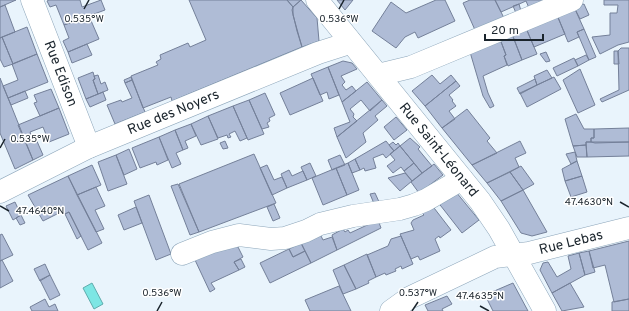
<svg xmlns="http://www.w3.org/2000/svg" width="629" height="311" font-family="Overpass,sans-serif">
	<rect width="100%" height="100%" fill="#e9f4fc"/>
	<path fill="#7de6e4" stroke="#5facad" d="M92,283l11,21 -9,5 -11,-21z"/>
	<path fill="#afbcd6" stroke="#748099" d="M0,0h16l-16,7z
		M49,0h31l2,7 19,-7 4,10 -41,15 -8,-20 -6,2 -3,-6z
		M189,0h98l6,7v8l9,32 -130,54 -1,-4 -28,11 -12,-32 27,-11 -2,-3 5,-3 -1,-4 28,-12 2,4 16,-7z
		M287,0h14l-8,7z
		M301,0l16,18 2,23 -17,6 -5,-16 -5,-21 1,-3z
		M337,0h16l-8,10z
		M436,0h9l10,21 -37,17 -3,-6 -10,5 -9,11 -24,-17 19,-29 15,11z
		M470,0h25l9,18 -29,12 -12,-27z
		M495,0h48v2l-14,6 -3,-7 -25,11z
		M604,0h25v42l-11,3 -18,9 -8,-17 18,-2v-22h7l1,-8h-14z
		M519,4l2,7 -5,2 -3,-7z
		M584,4l5,11 -9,4 -6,-12z
		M5,5l10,27 -15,6v-31z
		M574,7l10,22 -7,3 2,5 -11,5 -11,-27z
		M557,15l8,19 -31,13 -8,-19z
		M89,16l10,23 -31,13 -5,-11 6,-3 -5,-13z
		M27,27l10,27 -24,10 -11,-27z
		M526,28l11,26 -15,6 -10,-26z
		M584,29l12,28 -7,3 -12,-28z
		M512,34l10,26 -14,6 -4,-10 2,-1 -6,-16z
		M2,37l11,27 -9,3 -4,-8v-21z
		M500,39l6,16 -2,1 3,9 -24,11 5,17 6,13 -4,2 -7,-12 -13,-44z
		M87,44l5,11 -20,8 -4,-11z
		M621,48h8v42l-27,12 -2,-3 19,-9 -1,-39z
		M614,51h4l1,13h-5z
		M546,52l4,9 -4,1 -6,-8z
		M37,54l11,28 -40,16 -5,-12 15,-6 -6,-16z
		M586,55l3,5 -11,6 -3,-6z
		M574,58l4,8 -21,10 -4,-8z
		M343,61l9,2 5,6 -16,7 4,6 -3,3 4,5 6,-4 4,5 -14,11 -14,-35z
		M328,67l11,28 -10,4 -2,-7 -7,3 -9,-21z
		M580,69l15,36 -17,8 -15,-33z
		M547,70l5,8 -15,7 -3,-9z
		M93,72l2,7 -2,1 5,14 -12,5 -8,-21z
		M98,75l3,9 4,-2 3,8 -10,4 -5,-14 2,-1 -1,-3z
		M432,75l8,9 11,-9 5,6 -31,25 -13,-15z
		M131,77l1,3 -7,3 -1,-3z
		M554,77l7,12 -34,18 -7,-14z
		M0,78l33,82 -18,9 -15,-36z
		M313,78l10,23 -33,14 -10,-22z
		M535,79l2,6 -17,9 -3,-6z
		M132,80l13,32 -30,12 -8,-19 14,-5 1,2 10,-4 -7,-15z
		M456,81l4,5 -11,9 4,5 -1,1 4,5 -7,5 6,8 -13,9 -17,-22z
		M367,82l15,18 -12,11 -9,-11 -11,9 4,5 -1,3 4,4 -20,16 -3,-9 16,-6 -8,-20z
		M51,89l8,19 -19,8 -6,-13 3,-1 -3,-7z
		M25,91l3,7 -17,7 -3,-7z
		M103,92l3,8 -16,7 -4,-8z
		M265,93l10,22 -6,3 1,3 -3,2 2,4 -7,2 -13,-29z
		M249,100l15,34 -16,6 -15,-34z
		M382,100l5,6 -12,10 3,4 -15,13 3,9 -20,16 -9,-21z
		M233,106l14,32 -7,3 -5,-10 -6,3 2,3 -3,1 -1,-3 -9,3 -10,-22z
		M59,108l10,26 -20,8 -6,-15 -13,5 3,8 3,-1 7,16 -10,5 -15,-35z
		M467,109l23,29 -3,3 10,12 -25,12 -30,-37z
		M576,114l8,15h10v9h-3v4h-5v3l-13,1 -8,-27z
		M208,116l10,23 -17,6 -10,-21z
		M396,117l11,13 -13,10 -10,-13z
		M191,124l5,12 -11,5 3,7 -5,2 -8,-20z
		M629,128v14l-34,1 -4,-1v-4h3v-9z
		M175,130l8,20 -7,3 5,11 -9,4 -13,-31z
		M159,137l9,23 -11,5 -1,-3 -16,6 -8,-20z
		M410,138l10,9 -2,2 14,17 -10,7 -22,-27z
		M225,141l3,7 -5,1 -3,-6z
		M386,141l8,10 -8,7 -3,-4 -10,4 3,10 -11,3 -1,-3 -4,2 -5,-11z
		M520,141l6,12 -11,5 4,9 -32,16 -15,-18z
		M393,142l3,3 2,-2 2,3 -6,5 -5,-6z
		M586,142h43v14l-42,1z
		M586,145l1,12h-10l-4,-11z
		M400,146l14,17 -10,8 -3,-4 -8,6 -6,-7 8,-6 -5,-6z
		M129,149l8,20 -13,6 -8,-20z
		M575,152l2,9 -6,3 -5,-10z
		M254,154l22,49 -77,29 -20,-48z
		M116,155l11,29 -19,7 -10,-29z
		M340,155l5,10 -13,5 -4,-10z
		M355,159l5,11 -8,3 -4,-10z
		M577,161l5,15 -17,5 -3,-12z
		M310,163l6,13 -9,4 -6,-13z
		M348,163l11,27 -12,5 -11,-27z
		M414,163l8,10 -10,8 -8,-10z
		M434,164l9,11 -24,18 -8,-11z
		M92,165l9,20 -24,10 -9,-19z
		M267,165l7,15 8,-3 5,11 -15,7 -12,-27z
		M521,166l13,18 -11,6 -13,-18z
		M336,168l11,27 -24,10 -11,-27z
		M289,170l3,6 11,-5 4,9 -20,8 -6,-14z
		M510,172l13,18 -22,11 -14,-18z
		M405,173l7,8 -12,10 -12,-13z
		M68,176l34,67 -14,7 -19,-38 -4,2 -4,-2 -18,9 -15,-26z
		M582,176l5,16 -16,5 -6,-16z
		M178,184l21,48 -9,3 -19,-49z
		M96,187l9,19 -10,4 9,19 -8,3 -19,-37z
		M523,190l24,42 -15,4 -11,-3 -20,-32z
		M456,192l23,28 -17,13 -25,-32z
		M375,193l5,11 -5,2 -5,-12z
		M149,195l22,59 -15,6 -22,-59z
		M15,202l6,13 -8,5 -7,-14z
		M274,204l6,14 -7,3 -6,-14z
		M431,204l20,26 -11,8 -1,-2 -4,3 5,12 -20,9 -2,-4 -7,3 -11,-25 14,-4 -3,-7 2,-3 11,-5 -5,-5z
		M136,207l6,16 -18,7 -6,-15z
		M69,212l12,24 -4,3 -12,-25z
		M21,215l4,8 -5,2 -4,-7z
		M378,220l3,8 -44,22 -5,-15 11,-6 2,3 3,-2 2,3z
		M2,234l11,21 -13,6v-26z
		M320,234l3,6 9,-3 5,13 -26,13 -10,-20z
		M401,236l12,28 -11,5 -1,-3 -6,3 1,2 -10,4 -1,-2 -9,4 -9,-22 21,-9 3,-7z
		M629,241v58l-15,3 -9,-37 -12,3 -4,-17z
		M301,243l4,8 -12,6 -4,-8z
		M229,244l9,3 5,10 -9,5 5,8 -28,13 4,6 -5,3 -15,-32z
		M289,249l4,8 12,-6 6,12 -41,20 -10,-20z
		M589,251l6,21 -10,3 -6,-22z
		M579,253l6,22 -33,18 -12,-23 3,-7 5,-1 9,15 14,-8 -3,-13z
		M367,254l9,23 -8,4 1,2 -13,6 -12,-24z
		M241,259l4,8 -6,3 -5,-8z
		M2,260l11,21 -13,7v-27z
		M45,264l5,11 -10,6 -6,-12z
		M344,265l12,24 -13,5 -10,-24z
		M50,275l10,20 -10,5 -10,-20z
		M513,283l15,28h-35l-8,-16z
		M570,283l14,24 -22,4 -10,-18z
		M339,286l12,25h-41l-5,-11z
		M447,296l5,8 -10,5 1,2h-15l-3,-6z
		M45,299l4,8 6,-3 3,7h-26l-2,-4z
		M629,299v12h-17v-9z"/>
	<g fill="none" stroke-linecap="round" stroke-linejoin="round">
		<g stroke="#8da6ba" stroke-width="23">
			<g id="minor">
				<path id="s1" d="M32,0l57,147"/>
				<path id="s2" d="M317,0l163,201 19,28 46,82"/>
				<path d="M378,75l33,-8 161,-67"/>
				<path id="s3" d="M0,192l89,-45 229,-94 25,-8 6,-5"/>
				<path d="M182,254l30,-12 27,-7 32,4 14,-1 21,-7 14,-7 33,-8 47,-7 14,-4 12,-5 36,-21"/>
				<path id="s4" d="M391,311l18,-13 86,-41 34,-4 100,-25"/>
			</g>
		</g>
		<use href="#minor" stroke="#fff" stroke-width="22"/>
	</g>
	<path fill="none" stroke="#1a242c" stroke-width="1.5" d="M84,9l5,-9M339,9l5,-9M0,148l5,-9M620,202l9,5M0,206l9,5M480,306l9,5M157,311l5,-9M412,311l6,-9"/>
	<g text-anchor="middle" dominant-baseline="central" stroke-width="3" stroke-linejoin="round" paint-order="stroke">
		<g font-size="14" fill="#1a242c" stroke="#fff">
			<text stroke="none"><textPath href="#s1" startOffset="79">Rue Edison</textPath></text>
			<text stroke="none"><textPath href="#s3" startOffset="191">Rue des Noyers</textPath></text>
			<text stroke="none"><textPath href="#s2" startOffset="193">Rue Saint-Léonard</textPath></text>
			<text stroke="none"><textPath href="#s4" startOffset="195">Rue Lebas</textPath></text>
		</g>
	</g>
	<g font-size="10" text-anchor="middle" fill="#1a242c" stroke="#fff" stroke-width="3" stroke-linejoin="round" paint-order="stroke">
		<text x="84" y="22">0.535°W</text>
		<text x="339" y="22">0.536°W</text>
		<text x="30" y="142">0.535°W</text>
		<text x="589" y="205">47.4630°N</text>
		<text x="40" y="214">47.4640°N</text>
		<text x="162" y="296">0.536°W</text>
		<text x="418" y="296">0.537°W</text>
		<text x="480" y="299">47.4635°N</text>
	</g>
	<path d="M485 34v6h58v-6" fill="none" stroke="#1a242c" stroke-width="2"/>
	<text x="491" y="34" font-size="12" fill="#1a242c" stroke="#ffffff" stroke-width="3" paint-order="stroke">20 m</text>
</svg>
